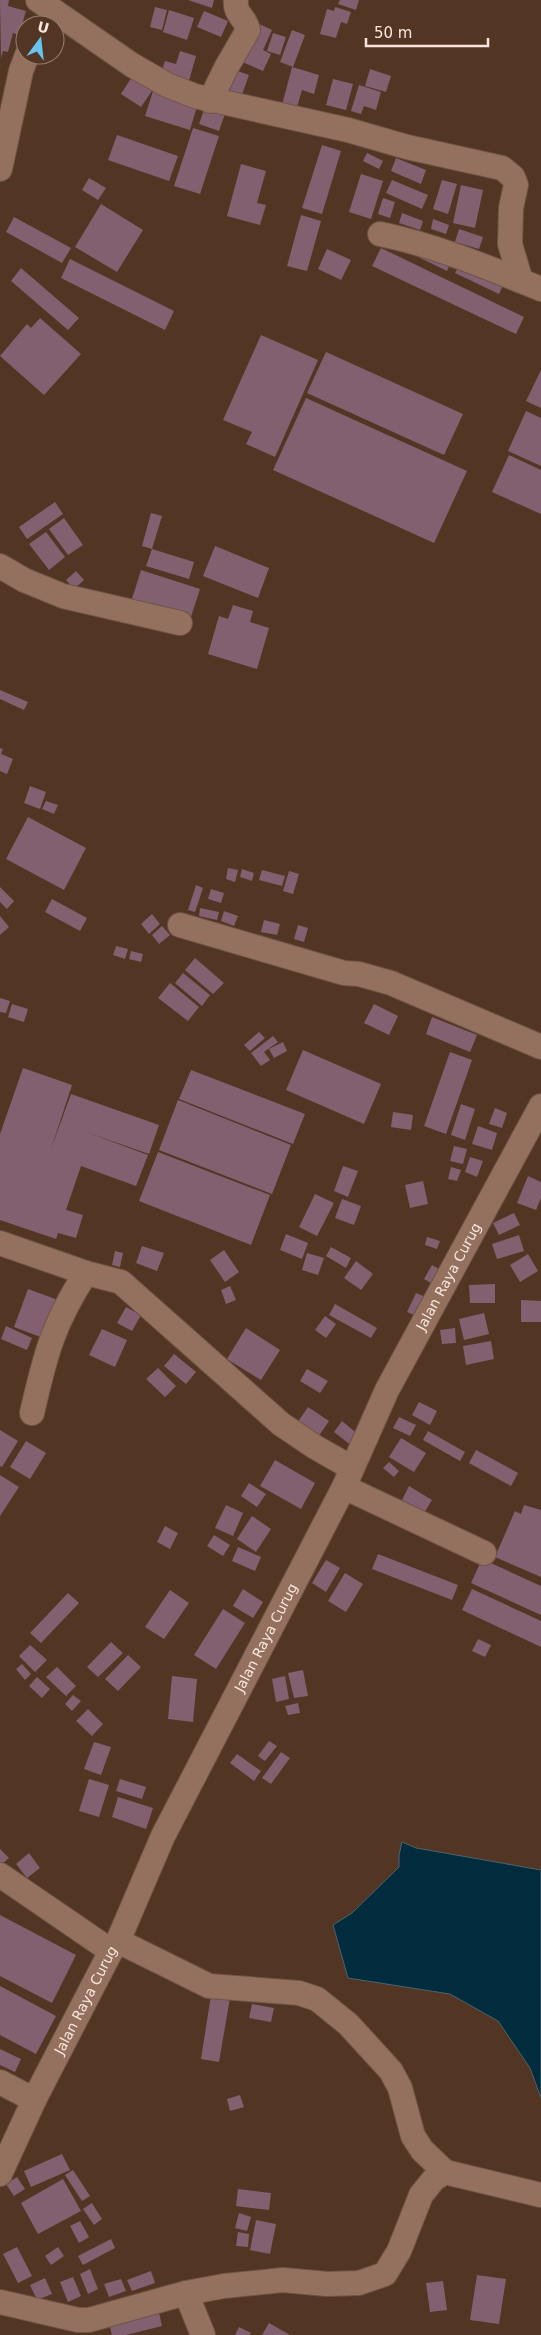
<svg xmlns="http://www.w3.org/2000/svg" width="541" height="2335" font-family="'DejaVu Sans',sans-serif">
	<rect width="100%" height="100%" fill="#533524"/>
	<path fill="#002c3d" stroke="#4b646d" d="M402,1842l14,6 125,22v228l-11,-30 -32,-47 -48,-27 -102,-16 -15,-53 19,-12 47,-46v-12z"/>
	<path fill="#836070" d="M0,0h9l-1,6 18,5 -7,24 -6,-2 -5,19 -5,-1 -2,8z
		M188,0h26l-2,8z
		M340,0h19l-3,10 -18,-6z
		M155,7l12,3 -5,20 -12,-3z
		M335,7l16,5 -4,12 -6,-2 -5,16 -16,-4 7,-25 7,2z
		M169,10l25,8 -7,22 -24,-8z
		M204,11l24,10 -7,16 -24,-10z
		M255,22l17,8 -9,20 8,4 -8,17 -25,-11z
		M292,30l13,5 -12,32 -13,-5z
		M273,33l13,4 -6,18 -13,-4z
		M180,51l16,5 -7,25 -28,-8 4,-12 11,3z
		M292,67l27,8 -5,19 -12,-4 -6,20 -14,-5z
		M232,69l17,6 -8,22 -17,-6z
		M370,69l21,7 -5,16 -21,-6z
		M133,75l21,13 -13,19 -20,-13z
		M333,79l20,5 -7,26 -20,-5z
		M359,85l22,7 -5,18 -12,-4 -3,8 -10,-3z
		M154,88l44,15 -8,27 -45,-14z
		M206,104l20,7 -7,20 -20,-7z
		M193,128l26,8 -19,58 -26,-8z
		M117,135l61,21 -9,25 -61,-21z
		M322,145l19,6 -19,63 -20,-6z
		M367,153l16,8 -4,8 -16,-8z
		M396,158l30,12 -5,14 -30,-13z
		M241,164l25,7 -9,32 9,2 -6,20 -33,-9z
		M361,174l22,7 -12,38 -22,-7z
		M89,178l17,10 -8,12 -16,-10z
		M392,180l36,15 -6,14 -36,-16z
		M442,180l15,4 -9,30 -15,-5z
		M461,185l22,5 -8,38 -22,-5z
		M383,198l12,4 -5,16 -12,-4z
		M101,204l42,26 -26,42 -42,-25z
		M402,213l21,8 -3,9 -21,-7z
		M301,215l20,6 -14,50 -20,-5z
		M14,217l57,31 -9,15 -56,-31z
		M433,219l16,6 -3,9 -15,-5z
		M459,229l24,8 -4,12 -24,-7z
		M381,248l143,69 -8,17 -144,-68z
		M327,249l24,11 -10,20 -23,-11z
		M408,252l43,10 -4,9z
		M70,259l104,52 -9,19 -104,-52z
		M462,260l43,21 -6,13 -44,-21z
		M21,268l58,50 -11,12 -57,-49z
		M40,318l41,36 -37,41 -44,-39 27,-32 4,4z
		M261,335l57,25 -43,97 -29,-13 6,-12 -29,-12z
		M326,352l137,62 -19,41 -137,-62z
		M541,370v38l-15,-7z
		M306,398l161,73 -33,72 -161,-73z
		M526,411l15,7v48l-33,-15z
		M509,455l32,15v44l-49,-22z
		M55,502l8,12 -36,25 -8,-12z
		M151,513l11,3 -10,33 -10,-3z
		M64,518l19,27 -15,10 -19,-26z
		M46,532l19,25 -16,13 -20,-26z
		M215,546l54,22 -11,30 -55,-22z
		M152,549l42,13 -5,17 -43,-13z
		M141,570l59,19 -10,31 -59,-18z
		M76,571l8,9 -10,9 -8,-9z
		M233,605l20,6 -3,11 19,6 -12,41 -49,-15 11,-38 9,3z
		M0,690l28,12 -4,8 -24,-11z
		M0,748l3,1 -2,5 12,5 -6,15 -7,-3z
		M30,786l16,6 -6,17 -16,-6z
		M46,801l12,4 -4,9 -12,-5z
		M28,817l58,31 -22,42 -58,-31z
		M228,868l10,2 -3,12 -9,-3z
		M242,869l12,4 -2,8 -12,-4z
		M262,870l23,6 -3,10 -23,-6z
		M289,871l10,3 -6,20 -10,-3z
		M196,885l7,3 -8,24 -7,-2z
		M0,887l14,14 -7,8 -7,-7z
		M211,889l13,4 -3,10 -13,-4z
		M52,899l35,19 -7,13 -35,-19z
		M200,908l19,4 -2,8 -18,-4z
		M224,911l14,5 -4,10 -13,-5z
		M152,914l8,10 -11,10 -8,-10z
		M0,916l9,11 -9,8z
		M264,920l16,4 -3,11 -16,-3z
		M298,925l10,3 -4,14 -10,-3z
		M162,926l8,9 -11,9 -7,-9z
		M116,946l12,3 -3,10 -12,-4z
		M131,951l12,3 -2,8 -12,-3z
		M195,958l29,25 -11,11 -28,-24z
		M183,973l27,22 -8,11 -27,-23z
		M170,983l29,24 -11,14 -30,-23z
		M0,998l10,3 -4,12 -6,-1z
		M12,1004l16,5 -4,13 -16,-5z
		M374,1004l24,12 -9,19 -25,-12z
		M432,1017l45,18 -7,17 -44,-18z
		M259,1032l6,6 -15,13 -6,-6z
		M273,1036l5,6 -14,10 6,8 -9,6 -10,-13z
		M283,1042l4,9 -13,7 -5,-9z
		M303,1050l78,34 -17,40 -78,-34z
		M450,1052l22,8 -26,74 -22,-8z
		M23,1068l49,17 -21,64 20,-55 88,31 -10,29 -63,-22 62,23 -12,31 -55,-20 -15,44 17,5 -7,23 -18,-5 -2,6 -56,-19v-86z
		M191,1070l114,44 -12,30 -114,-45z
		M178,1100l113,45 -19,49 -113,-44z
		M461,1104l14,5 -10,31 -14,-5z
		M495,1108l12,5 -5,15 -13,-4z
		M393,1112l20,3 -2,15 -20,-3z
		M478,1126l19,7 -5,17 -20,-6z
		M454,1146l13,3 -4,15 -13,-3z
		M158,1152l112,43 -19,50 -112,-44z
		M470,1157l13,4 -6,16 -12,-5z
		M343,1166l15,5 -10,26 -14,-6z
		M451,1167l10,3 -4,11 -9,-2z
		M528,1176l13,6v16l-5,12 -19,-7z
		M423,1181l5,23 -18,4 -5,-23z
		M315,1194l19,9 -17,33 -18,-9z
		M342,1199l19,7 -7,19 -19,-7z
		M514,1213l6,12 -21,10 -6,-12z
		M286,1234l22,9 -6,16 -22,-9z
		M519,1235l5,16 -27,8 -5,-15z
		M427,1237l13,4 -3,8 -12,-4z
		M142,1246l22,7 -7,18 -21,-8z
		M331,1247l20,11 -5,10 -20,-12z
		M224,1250l15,22 -14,10 -15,-22z
		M115,1251l8,2 -3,14 -8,-2z
		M307,1253l17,5 -6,17 -16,-5z
		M528,1254l10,17 -18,11 -10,-17z
		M356,1261l17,13 -12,16 -17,-12z
		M432,1265l10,6 -8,14 -10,-6z
		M495,1284v19h-25l-1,-18z
		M230,1286l6,14 -10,4 -5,-14z
		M28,1289l30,11 -15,38 -29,-11z
		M416,1293l12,5 -9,19 -12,-5z
		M521,1300l20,1v21h-20z
		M335,1304l42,24 -6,10 -42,-23z
		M126,1307l15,8 -9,16 -15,-8z
		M484,1313l5,21 -25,6 -5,-21z
		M325,1316l11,8 -10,14 -11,-8z
		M6,1326l26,12 -5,12 -26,-11z
		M246,1328l34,22 -19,30 -34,-21z
		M455,1328l1,15 -14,1 -2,-14z
		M102,1329l25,11 -12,27 -26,-12z
		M491,1341l3,18 -28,6 -3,-19z
		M174,1354l22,18 -10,12 -22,-18z
		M158,1368l18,18 -11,11 -19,-18z
		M307,1369l21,12 -8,12 -20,-12z
		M419,1402l18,9 -7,14 -18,-10z
		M308,1407l21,14 -13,19 -21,-14z
		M399,1417l17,8 -6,11 -17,-8z
		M342,1421l18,15 -8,10 -18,-14z
		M0,1430l18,11 -16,26 -2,-1z
		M428,1431l37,21 -5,9 -37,-21z
		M401,1438l25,15 -12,19 -25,-15z
		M26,1441l20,12 -16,26 -20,-12z
		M476,1450l42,23 -7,13 -42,-23z
		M275,1460l40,23 -14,26 -41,-23z
		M389,1462l10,9 -5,6 -11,-9z
		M0,1475l19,12 -19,29z
		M249,1483l17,11 -9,13 -16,-11z
		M409,1486l23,14 -8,13 -22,-13z
		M226,1505l17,8 -10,23 -18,-8z
		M524,1505l17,5v67l-46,-20 20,-46 6,3z
		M252,1516l19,13 -15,23 -19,-13z
		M165,1526l13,7 -8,16 -13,-7z
		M214,1535l16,10 -7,11 -16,-10z
		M238,1547l23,10 -6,14 -23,-10z
		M378,1554l80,31 -6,15 -80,-31z
		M482,1559l59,27v29l-70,-32z
		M326,1560l14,8 -14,24 -14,-9z
		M345,1573l18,11 -17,28 -18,-11z
		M243,1589l20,13 -10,16 -20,-12z
		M472,1589l69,32v26l-79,-37z
		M170,1590l19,13 -25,36 -19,-12z
		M68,1593l11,10 -38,40 -11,-10z
		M223,1609l22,14 -29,46 -22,-14z
		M478,1639l13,6 -6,12 -13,-6z
		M111,1642l12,11 -25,24 -11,-10z
		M30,1645l17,15 -12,12 -16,-16z
		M128,1655l13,12 -23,24 -13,-12z
		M22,1664l9,10 -6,6 -9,-11z
		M57,1667l19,19 -10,10 -20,-19z
		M303,1670l5,26 -14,2 -6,-25z
		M172,1676l25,3 -4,43 -25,-3z
		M285,1676l4,23 -13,3 -4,-23z
		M37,1677l13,12 -8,9 -13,-12z
		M73,1695l8,6 -9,10 -7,-7z
		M298,1703l2,10 -12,2 -3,-9z
		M88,1709l15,15 -11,12 -16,-15z
		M269,1741l8,5 -12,15 -7,-5z
		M94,1742l17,5 -10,28 -17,-6z
		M281,1752l9,6 -19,26 -9,-6z
		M237,1754l24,17 -7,10 -24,-18z
		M89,1779l20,6 -10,32 -20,-6z
		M120,1779l26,8 -4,12 -26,-8z
		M118,1797l35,11 -7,21 -34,-12z
		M0,1849l9,9 -7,6 -2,-1z
		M29,1853l11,15 -13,10 -11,-14z
		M0,1915l76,40 -24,48 -52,-27z
		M0,1986l56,30 -20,38 -36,-19z
		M211,1995l19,3 -11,64 -18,-3z
		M252,2004l22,4 -3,14 -22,-4z
		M0,2049l21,10 -6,13 -15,-7z
		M240,2095l4,12 -14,4 -3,-12z
		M62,2154l8,16 -39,17 -7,-16z
		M73,2170l17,26 -8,5 -17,-26z
		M17,2177l8,12 -11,7 -8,-12z
		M63,2179l18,32 -43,23 -17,-31z
		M238,2189l33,4 -2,17 -33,-4z
		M92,2203l10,16 -8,6 -11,-16z
		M239,2213l12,4 -4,14 -12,-3z
		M256,2220l20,4 -6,30 -20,-4z
		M80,2221l9,16 -10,6 -9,-17z
		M238,2232l11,2 -1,13 -12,-1z
		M111,2239l4,9 -32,17 -5,-9z
		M17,2247l15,29 -14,7 -15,-29z
		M58,2247l6,9 -13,9 -6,-9z
		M90,2269l8,20 -10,5 -8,-20z
		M151,2271l4,12 -23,8 -5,-11z
		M477,2275l29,4 -7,45 -29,-4z
		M73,2277l8,19 -13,6 -8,-20z
		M45,2278l7,16 -15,6 -7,-15z
		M121,2279l5,12 -17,6 -5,-13z
		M443,2281l4,29 -17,2 -4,-29z
		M158,2308l4,18 -36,9h-14l-4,-15z
		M269,2323l21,12h-28z
		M239,2327l12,6 -1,2h-15z"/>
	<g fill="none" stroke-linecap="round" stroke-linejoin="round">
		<g stroke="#6e5446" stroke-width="26">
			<g id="minor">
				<path d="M38,0l94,65 35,20 28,11 153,34 59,17 95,21 11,9 3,8 -5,23 -1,36 11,37"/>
				<path d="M210,101l16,-33 22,-38c-2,-12 -14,-16 -12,-30"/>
				<path d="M0,169l21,-98 6,-16"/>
				<path d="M380,234c55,11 109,34 161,55"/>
				<path d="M0,566l24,14 39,16 117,27"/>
				<path d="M180,925l164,48 15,1 32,9 150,64"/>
				<path d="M0,1243l86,30 35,9 160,142 34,23 37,21"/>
				<path d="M32,1413c13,-57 21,-90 54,-140"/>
				<path d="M344,1487l140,66"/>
				<path d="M0,1875l111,76"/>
				<path d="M118,1941l91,45 90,7 18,6 31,25 43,47 9,17 13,48 9,14 23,22 96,23"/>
				<path d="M0,2082l23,12 12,4"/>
				<path id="s1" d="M0,2174l35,-76 76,-147 7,-10 45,-105 181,-349 43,-97 154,-284"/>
				<path d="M186,2293l38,-7 59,-6 44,4 32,-1 26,-9 14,-23 22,-56 13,-16 11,-7"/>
				<path d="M0,2302l78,18h11l97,-27 17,42"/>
			</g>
		</g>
		<use href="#minor" stroke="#94715f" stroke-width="24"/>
	</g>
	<g text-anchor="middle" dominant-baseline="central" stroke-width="4" stroke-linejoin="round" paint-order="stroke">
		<g font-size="14" fill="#fae6dc" stroke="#533524">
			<text stroke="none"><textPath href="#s1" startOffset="1004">Jalan Raya Curug</textPath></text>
			<text stroke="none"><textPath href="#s1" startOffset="599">Jalan Raya Curug</textPath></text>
			<text stroke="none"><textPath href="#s1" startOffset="194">Jalan Raya Curug</textPath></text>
		</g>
	</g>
	<g transform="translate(40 40) rotate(15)"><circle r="24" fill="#533524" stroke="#967c6e"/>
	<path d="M0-4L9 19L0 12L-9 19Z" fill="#66c4ef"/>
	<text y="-8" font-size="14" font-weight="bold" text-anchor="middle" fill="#fae6dc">U</text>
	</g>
	<path d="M366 38v8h122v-8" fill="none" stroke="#fae6dc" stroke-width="2.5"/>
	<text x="374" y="38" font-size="15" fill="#fae6dc" stroke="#533524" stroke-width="4" paint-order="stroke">50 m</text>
</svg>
